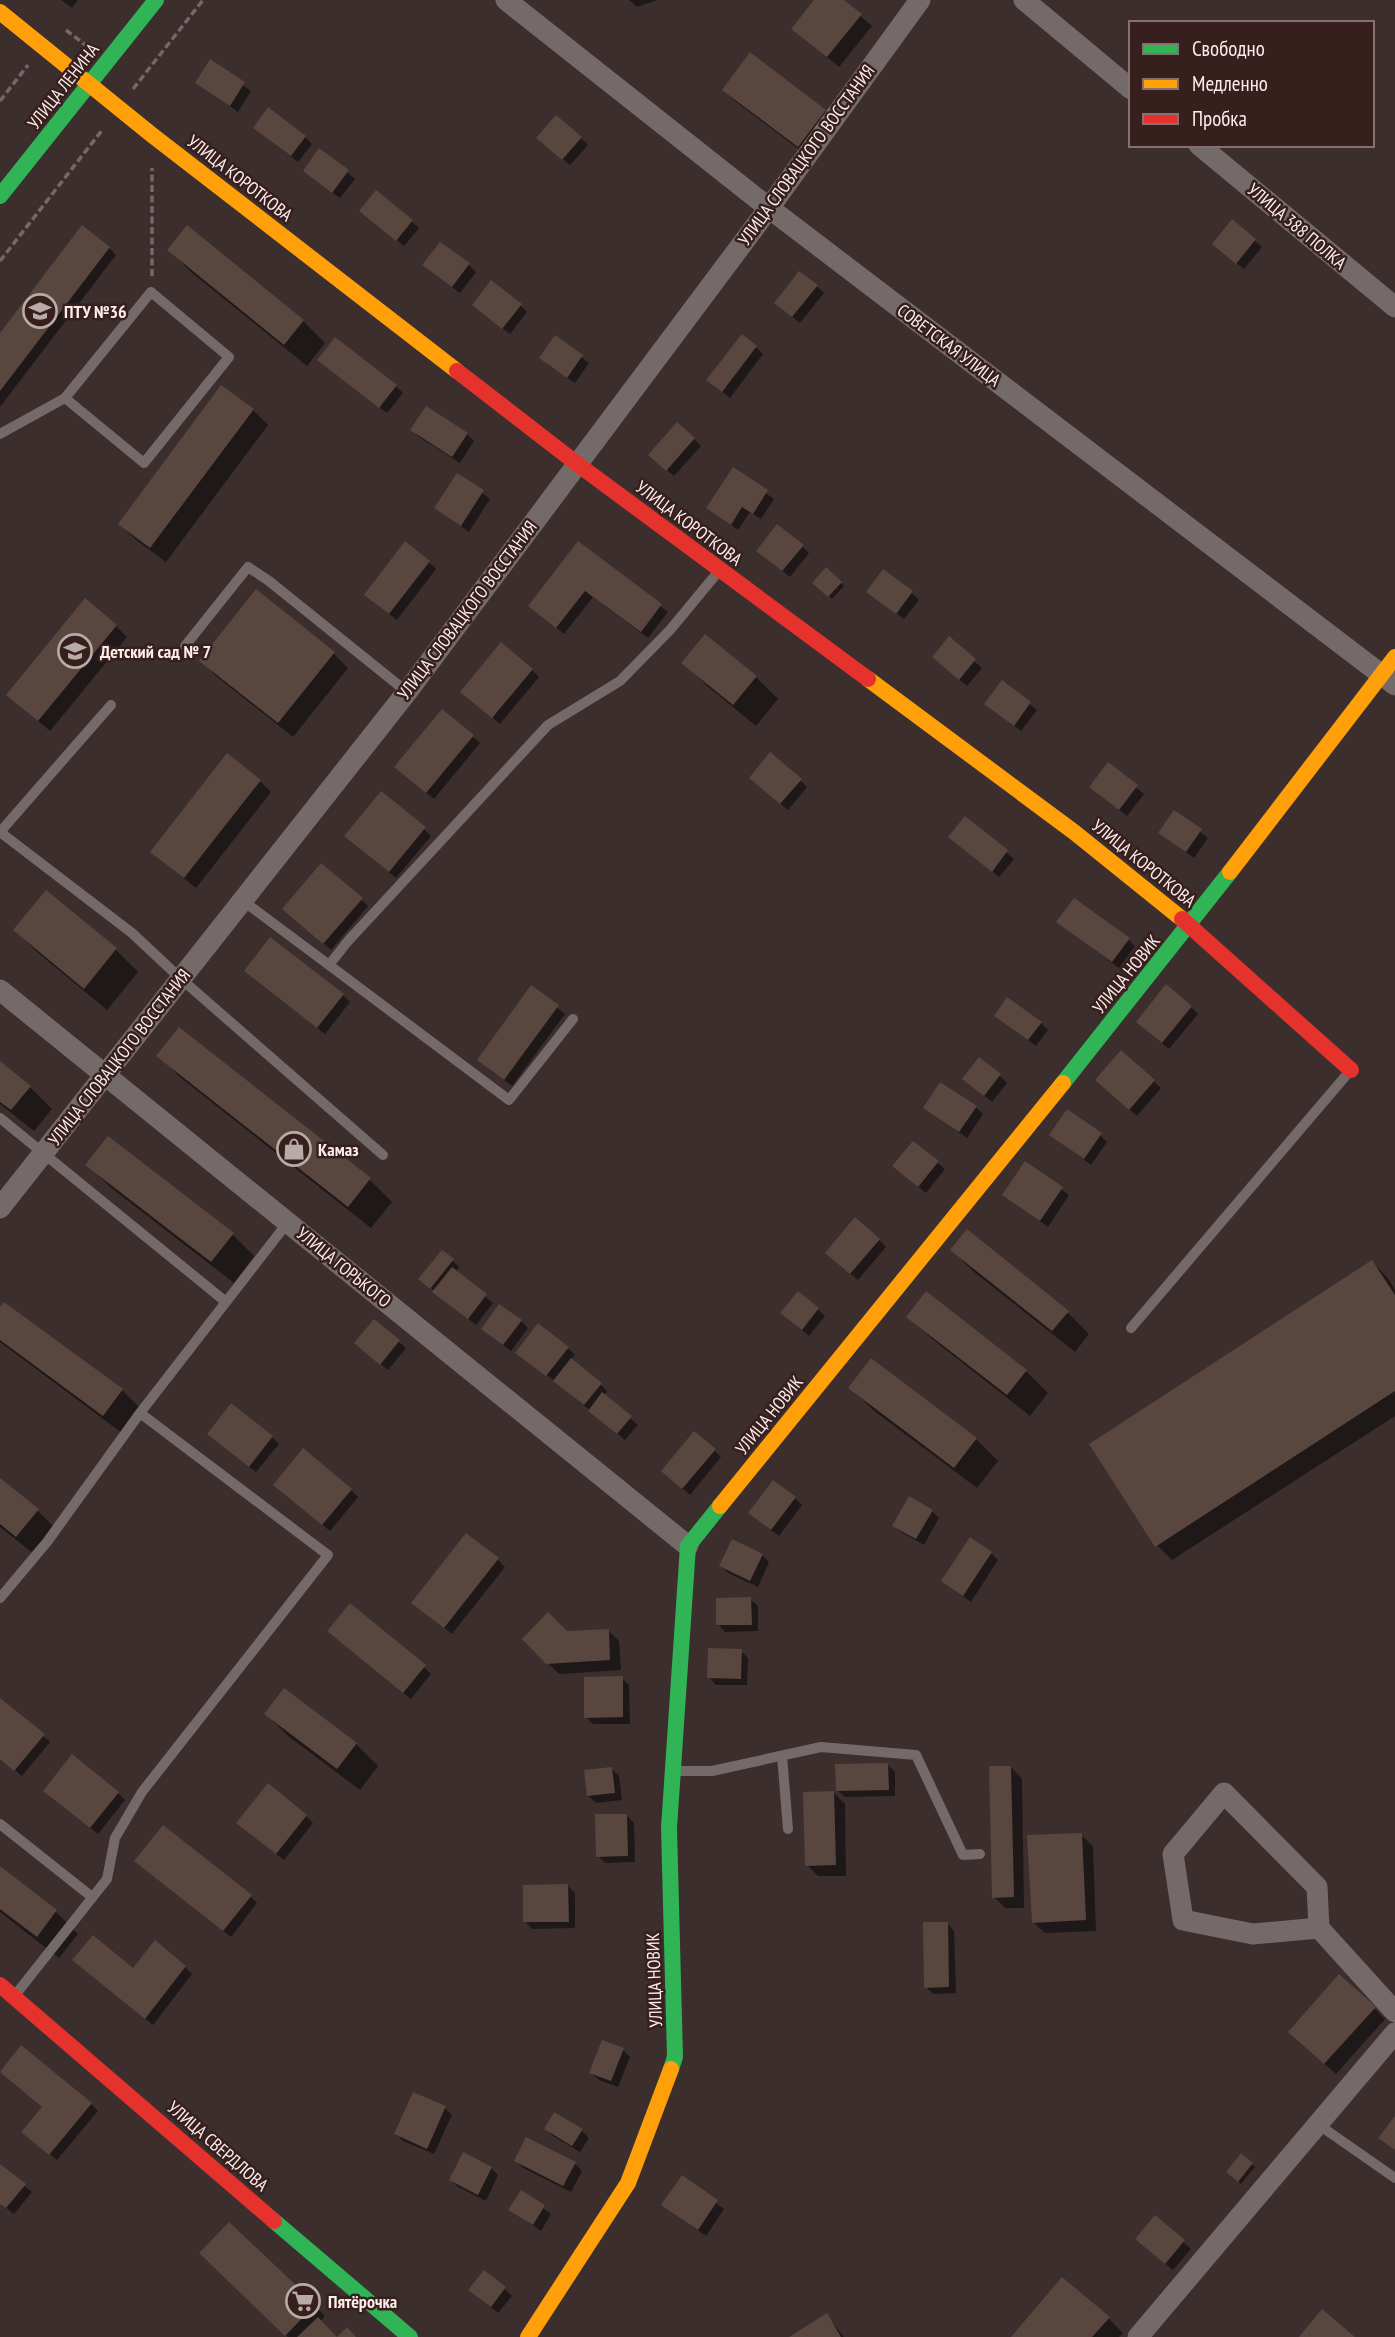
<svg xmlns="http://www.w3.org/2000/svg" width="1395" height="2337" font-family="'PT Sans Narrow',sans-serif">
	<rect width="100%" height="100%" fill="#3b2e2d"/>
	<path fill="#0007" d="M61,0h17l-6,8z
		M629,0h28l-20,7z
		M816,0h25l31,26 -33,41 -46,-39z
		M210,62l41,29 -13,21 -41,-30z
		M724,90l101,21 11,11 -27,35 -74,-56z
		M262,134l43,3 7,7 -14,18z
		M581,138l7,7 -18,20 -24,-20z
		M320,151l35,28 -15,19 -28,-20z
		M377,192l42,36 -15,18 -35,-28z
		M1232,222l30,25 -18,22 -23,-18z
		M187,228l116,93 22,22 -18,23 -116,-94 -22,-22z
		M109,248l7,7 -116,152v-71z
		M469,265l7,7 -16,21 -28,-21z
		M817,286l7,7 -24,30 -17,-14z
		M520,305l7,7 -17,22 -29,-22z
		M556,338l33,25 -14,20 -27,-18z
		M756,347l7,7 -33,44 -14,-11z
		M327,367l69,19 7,7 -16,20z
		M253,410l15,15 -102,137 -31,-23 -15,-15z
		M412,430l55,4 7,7 -14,22 -41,-26z
		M694,439l7,7 -27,30 -17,-14z
		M733,470l41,29 -13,20 -11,-7 -12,18 -30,-22z
		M458,475l32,24 -21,33 -33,-24z
		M579,543l89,69 -20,26 -55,-41 -29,37 -26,-21z
		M802,546l7,7 -19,24 -25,-20z
		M429,562l7,7 -39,51 -24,-18z
		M826,570l18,16 -12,13 -18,-16z
		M912,593l7,7 -15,19 -29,-21z
		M116,626l11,11 -77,94 -42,-36z
		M949,639l33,29 -15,18 -26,-22z
		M333,653l15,15 -55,69 -77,-61 -14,-15z
		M684,663l72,14 22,22 -22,27 -50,-41z
		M532,670l7,7 -39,47 -31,-26z
		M1002,682l35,28 -16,21 -28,-21z
		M442,711l38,32 -46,56 -30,-25z
		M1108,765l36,29 -17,22 -29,-22z
		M800,780l7,7 -19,23 -30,-25z
		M260,781l11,11 -75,96 -32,-26z
		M1175,812l33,26 -14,20 -26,-19z
		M965,819l49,40 -15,18 -49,-40z
		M424,829l7,7 -35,42 -43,-35z
		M46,892l70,58 22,22 -31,38 -70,-58 -22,-22z
		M361,899l7,7 -37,44 -39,-34z
		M1058,922l70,17 7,7 -16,22z
		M253,978l90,17 7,7 -25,32z
		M532,987l33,27 -53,72 -26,-19z
		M1191,1007l7,7 -29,35 -24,-20z
		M1003,1022l38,1 7,7 -12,16z
		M179,1030l191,150 22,22 -21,26 -190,-150 -22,-22z
		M1121,1053l40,35 -24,28 -33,-29z
		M0,1063l30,24 22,22 -18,22 -34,-27z
		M1000,1076l7,7 -15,19 -28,-23z
		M976,1107l7,7 -16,24 -42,-30z
		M1051,1134l49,1 7,7 -16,23z
		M913,1143l32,26 -19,24 -24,-20z
		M1026,1163l43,32 -21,32 -44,-32z
		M88,1165l144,69 22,22 -20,27 -124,-96z
		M879,1240l7,7 -28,33 -24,-20z
		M952,1250l115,62 22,22 -14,18 -101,-80z
		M452,1260l7,7 -3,5 37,31 -17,22 -48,-39z
		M1372,1262l15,15 8,13v126l-223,144 -15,-15z
		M818,1309l7,7 -16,20 -27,-23z
		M0,1310l122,80 22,22 -18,24 -126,-94z
		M909,1316l117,55 22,22 -18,23 -99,-78z
		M374,1321l32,27 -18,22 -25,-20z
		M521,1321l7,7 -17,23 -20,-15z
		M568,1348l7,7 -5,5 30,24 7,7 -3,5 34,29 -13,15 -70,-59 -30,-21z
		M851,1388l125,51 22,22 -21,27 -104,-78z
		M272,1437l7,7 -23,28 -40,-31z
		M714,1450l7,7 -31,38 -20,-17z
		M0,1480l37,30 22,22 -20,26 -39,-31z
		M351,1490l7,7 -28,34 -48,-39z
		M795,1498l7,7 -23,31 -21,-16z
		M932,1511l7,7 -15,27 -23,-13 -7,-7z
		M991,1553l7,7 -27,42 -28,-21z
		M762,1555l7,7 -11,25 -30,-14 -7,-7z
		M498,1560l7,7 -53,67 -31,-24z
		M750,1599l8,7v25l-33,1 -7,-8z
		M608,1630l11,11 2,29 -62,4 -35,-35 43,-6z
		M337,1638l87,29 7,7 -20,25z
		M741,1651l7,7 -1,27h-31l-7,-8z
		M622,1678l7,7 1,39h-37l-7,-7z
		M284,1690l72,54 22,22 -18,24 -72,-54 -22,-22z
		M0,1700l50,42 -28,34 -22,-18z
		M888,1765l7,7v24l-50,1 -8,-7z
		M1011,1767l11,12 2,129h-19l-11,-11z
		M612,1769l7,7 3,24 -26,3 -8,-7z
		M118,1793l7,7 -27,34 -46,-36z
		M834,1793l11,11 1,72h-28l-11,-11z
		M626,1815l8,8 1,39 -30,1 -7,-7z
		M306,1816l7,7 -29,37 -38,-30z
		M1081,1835l12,11 3,85 -51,2 -12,-11z
		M136,1861l114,35 7,7 -26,34z
		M0,1868l56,44 22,22 -19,24 -59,-46z
		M568,1886l7,7v35l-43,1 -7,-8z
		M947,1923l7,8 2,62 -23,1 -7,-7z
		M82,1967l52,3 51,-3 7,7 -39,51z
		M1374,2008l11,11 -49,55 -35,-31z
		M623,2050l7,7 -12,30 -19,-7 -8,-7z
		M91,2104l7,7 -41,49 -26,-21z
		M445,2108l7,7 -18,39 -31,-13 -7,-7z
		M546,2129l36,2 7,7 -9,14 -27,-16z
		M463,2154l28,14 7,7 -12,26 -28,-14 -7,-7z
		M1242,2156l13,11 -14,17 -13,-12z
		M516,2161l59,3 7,7 -11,21 -48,-24z
		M0,2166l32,26 -18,22 -14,-11z
		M682,2178l42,31 -18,27 -35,-25z
		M521,2193l30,21 -10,17 -30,-21z
		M1155,2217l36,32 -18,21 -29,-24z
		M229,2224l96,92 -5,6 15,15h-47l-87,-84z
		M505,2289l7,7 -14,17 -20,-16z
		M827,2316l17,21h-52z
		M1108,2318l15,15 -4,4h-106z"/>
	<path fill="#59463f" d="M814,0h30l18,14 -35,43 -36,-28z
		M750,52l76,58 -28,37 -76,-57z
		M210,59l35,23 -15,24 -35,-23z
		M268,107l38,29 -15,20 -38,-28z
		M556,115l26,22 -20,23 -26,-22z
		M319,148l30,22 -17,23 -29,-22z
		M376,190l37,30 -17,21 -37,-30z
		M1232,219l24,20 -20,25 -24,-20z
		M82,225l28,22 -110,144v-58z
		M187,225l117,95 -20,25 -117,-95z
		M440,242l30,21 -18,24 -30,-22z
		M799,271l19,14 -26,32 -18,-14z
		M491,280l31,24 -20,25 -30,-24z
		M742,334l15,12 -35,46 -16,-12z
		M555,335l28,20 -16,23 -28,-20z
		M335,337l62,48 -18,23 -62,-48z
		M221,385l33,24 -104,139 -32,-24z
		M426,406l42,27 -16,24 -42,-27z
		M677,422l18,16 -29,33 -18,-16z
		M733,467l35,23 -15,24 -11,-7 -11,18 -25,-17z
		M457,473l27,17 -23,36 -27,-18z
		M777,524l27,21 -22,26 -26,-20z
		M405,541l25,20 -41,53 -25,-19z
		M578,541l84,63 -21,28 -56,-41 -29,37 -28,-22z
		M826,567l16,15 -14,15 -16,-14z
		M883,569l30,22 -17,23 -30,-22z
		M256,589l79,63 -57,71 -79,-62z
		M85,598l32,27 -79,96 -32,-26z
		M705,634l52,42 -24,29 -52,-42z
		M949,636l27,23 -17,21 -27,-23z
		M501,642l32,27 -41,49 -32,-26z
		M1002,680l29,22 -17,24 -30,-22z
		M442,709l32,26 -48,58 -32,-26z
		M770,752l32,27 -22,25 -31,-26z
		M227,753l34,27 -77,98 -34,-26z
		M1108,762l30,23 -19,25 -30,-23z
		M381,791l45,36 -37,45 -45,-36z
		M1174,810l28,19 -16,23 -28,-19z
		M965,816l43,34 -16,22 -44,-35z
		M321,863l42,35 -40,46 -41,-35z
		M46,890l71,58 -33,41 -71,-59z
		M1074,898l56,40 -18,24 -56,-40z
		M270,937l74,57 -27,34 -73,-57z
		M1166,984l26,22 -30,37 -26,-21z
		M531,985l28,20 -55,75 -27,-20z
		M1007,997l35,25 -14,18 -34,-24z
		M179,1027l192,151 -23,29 -192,-151z
		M1121,1050l34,30 -26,30 -34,-30z
		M979,1057l22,17 -17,22 -22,-17z
		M0,1061l31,25 -20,24 -11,-8z
		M940,1082l37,24 -18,26 -36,-24z
		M1067,1109l35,24 -18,26 -35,-24z
		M108,1136l126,97 -23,29 -126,-97z
		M913,1141l26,20 -21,26 -26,-21z
		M1025,1161l38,26 -23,34 -38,-26z
		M855,1217l25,22 -30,35 -25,-21z
		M967,1229l102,82 -17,20 -102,-81z
		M442,1250l12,9 -24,30 -12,-10z
		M1372,1260l23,35v96l-240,156 -66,-103z
		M452,1267l35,27 -19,25 -36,-27z
		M798,1291l21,17 -17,22 -22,-17z
		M926,1291l101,79 -20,25 -101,-78z
		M4,1302l119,87 -20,27 -103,-76v-33z
		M499,1304l23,16 -19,25 -22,-16z
		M374,1319l26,21 -20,25 -26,-22z
		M538,1323l31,24 -23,29 -31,-23z
		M571,1358l31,25 -18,22 -31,-24z
		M871,1358l106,80 -23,30 -106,-80z
		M602,1392l30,24 -15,18 -29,-23z
		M231,1403l42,33 -24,31 -42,-33z
		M694,1431l22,18 -34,40 -21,-18z
		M303,1448l49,41 -30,36 -49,-40z
		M0,1478l39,31 -23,28 -16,-13z
		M773,1480l23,17 -25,33 -23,-17z
		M909,1496l24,14 -17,29 -24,-13z
		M466,1533l33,25 -55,70 -33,-25z
		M970,1537l22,15 -29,44 -22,-15z
		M732,1539l31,15 -13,27 -31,-15z
		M751,1597l1,28h-36v-27z
		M350,1603l76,62 -23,28 -76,-62z
		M548,1612l19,19 42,-2 1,31 -64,4 -24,-25z
		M708,1648l34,1 -1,30 -34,-1z
		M623,1676v41l-39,1v-41z
		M284,1688l73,55 -20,26 -73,-55z
		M0,1698l45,36 -31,37 -14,-12z
		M72,1754l47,38 -29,36 -47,-37z
		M888,1763l1,27 -53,1 -1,-27z
		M989,1766h22l3,131 -22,1z
		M612,1767l3,26 -28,3 -3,-26z
		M268,1783l39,32 -31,39 -40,-31z
		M834,1791l2,74 -31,1 -2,-74z
		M595,1814h32l1,42 -32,1z
		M163,1825l89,70 -29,36 -89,-70z
		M1082,1833l4,87 -54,3 -5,-88z
		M0,1866l57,44 -20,27 -37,-28z
		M568,1884l1,38h-46v-37z
		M923,1922h25l1,65 -25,1z
		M93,1935l40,33 22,-28 31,26 -41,53 -73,-59z
		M1339,1974l37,33 -52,57 -36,-32z
		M602,2040l22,8 -13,33 -22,-8z
		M21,2045l71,58 -43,52 -28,-23 21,-25 -42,-35z
		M413,2092l33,14 -19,43 -33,-15z
		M554,2112l29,17 -11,17 -28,-17z
		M1395,2116v34l-17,-12z
		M526,2137l50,25 -13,24 -49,-25z
		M463,2152l29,15 -14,28 -29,-15z
		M1241,2153l12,10 -15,19 -12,-10z
		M0,2164l26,20 -20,24 -6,-4z
		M682,2175l36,25 -20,30 -37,-25z
		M521,2190l24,15 -12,20 -25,-15z
		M1155,2215l30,25 -20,24 -30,-25z
		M229,2222l87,82 -31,32 -86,-83z
		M484,2270l22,17 -15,20 -23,-17z
		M1062,2277l48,40 -18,20h-81z
		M1322,2309l33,28h-56z
		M827,2313l14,24h-52z
		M318,2317l19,20 10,-10 9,10h-59z"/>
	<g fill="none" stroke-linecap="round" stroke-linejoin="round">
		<path stroke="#726968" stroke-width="3.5" stroke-dasharray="7 3.5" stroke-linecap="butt" d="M66,30l22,17
			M133,89l70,-89
			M0,101l28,-36
			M0,261l103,-132
			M152,276v-108"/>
		<path stroke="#746a69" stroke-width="10" d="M0,434l65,-36 86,-106 78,65 -85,106 -79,-65
			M185,646l63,-79 21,14 138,111
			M0,832l132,101 48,45 203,177
			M0,832l111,-127
			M242,900l87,65 19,-24 200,-216 72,-44 50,-51 48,-58
			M329,965l180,135 64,-81
			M0,1118l226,184
			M1131,1328l218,-256
			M0,1598l47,-56 93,-129
			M782,1756l6,73
			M675,1771h37l109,-24 95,8 47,100 17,-1
			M0,1824l92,73
			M16,1994l91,-115 8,-41 27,-46 186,-237 -188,-142 148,-191
			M1319,2125l76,53"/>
		<path stroke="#746a69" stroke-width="21" d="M506,0l263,208 626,477
			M1024,0l107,89
			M1199,145l196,162
			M0,990l688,556
			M0,1208l407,-516 362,-484 151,-208
			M1319,1928l-66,6 -70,-14 -10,-66 51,-61 93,94 2,41 76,84
			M1138,2337l257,-304"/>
		<path stroke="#30b455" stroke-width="16" d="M0,196l156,-196
			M1063,1083l167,-211
			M671,2069l4,-12 -6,-229 19,-282 32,-40
			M274,2221l136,116"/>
		<path stroke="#ff9f0a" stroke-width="16" d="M0,12l152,123 305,236
			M868,679l206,153 108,87
			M1230,872l165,-215
			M720,1506l343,-423
			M528,2337l100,-154 43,-114"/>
		<path stroke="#e5322d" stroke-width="16" d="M457,371l119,92 292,216
			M1182,919l169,151
			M0,1985l274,236"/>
	</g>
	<defs>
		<g id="university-ring" transform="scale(1.75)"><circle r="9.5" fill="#361f1d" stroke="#b8aaa8" stroke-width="1.5"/><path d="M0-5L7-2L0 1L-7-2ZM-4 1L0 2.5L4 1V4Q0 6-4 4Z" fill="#b8aaa8"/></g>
		<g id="school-ring" transform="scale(1.75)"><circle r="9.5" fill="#361f1d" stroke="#b8aaa8" stroke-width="1.5"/><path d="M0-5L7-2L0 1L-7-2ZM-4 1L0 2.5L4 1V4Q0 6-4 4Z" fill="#b8aaa8"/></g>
		<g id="shop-ring" transform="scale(1.75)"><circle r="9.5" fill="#361f1d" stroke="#b8aaa8" stroke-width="1.5"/><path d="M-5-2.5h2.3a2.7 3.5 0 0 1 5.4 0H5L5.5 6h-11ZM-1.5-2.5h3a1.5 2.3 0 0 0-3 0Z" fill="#b8aaa8"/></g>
		<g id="supermarket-ring" transform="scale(1.75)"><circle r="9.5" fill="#361f1d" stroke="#b8aaa8" stroke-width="1.5"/><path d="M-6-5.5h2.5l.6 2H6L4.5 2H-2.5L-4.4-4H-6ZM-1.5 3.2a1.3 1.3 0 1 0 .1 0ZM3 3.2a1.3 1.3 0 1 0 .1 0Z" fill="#b8aaa8"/></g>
	</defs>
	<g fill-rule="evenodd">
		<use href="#university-ring" x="40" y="311"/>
		<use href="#school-ring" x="75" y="651"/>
		<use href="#shop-ring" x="294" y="1149"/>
		<use href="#supermarket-ring" x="303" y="2301"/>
	</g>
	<g text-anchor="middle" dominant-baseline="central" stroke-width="5" stroke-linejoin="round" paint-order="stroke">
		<g font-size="18" fill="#fceceb" stroke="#361f1d">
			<text transform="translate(63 86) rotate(-52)">УЛИЦА ЛЕНИНА</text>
			<text transform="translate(806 155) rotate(-54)">УЛИЦА СЛОВАЦКОГО ВОССТАНИЯ</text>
			<text transform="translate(240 178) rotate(38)">УЛИЦА КОРОТКОВА</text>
			<text transform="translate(1297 226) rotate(40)">УЛИЦА 388 ПОЛКА</text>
			<text transform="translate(949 345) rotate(37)">СОВЕТСКАЯ УЛИЦА</text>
			<text transform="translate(689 523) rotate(37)">УЛИЦА КОРОТКОВА</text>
			<text transform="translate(467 610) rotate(-53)">УЛИЦА СЛОВАЦКОГО ВОССТАНИЯ</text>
			<text transform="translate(1144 863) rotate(39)">УЛИЦА КОРОТКОВА</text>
			<text transform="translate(1126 974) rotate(-51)">УЛИЦА НОВИК</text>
			<text transform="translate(119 1057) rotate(-52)">УЛИЦА СЛОВАЦКОГО ВОССТАНИЯ</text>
			<text transform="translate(344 1267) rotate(39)">УЛИЦА ГОРЬКОГО</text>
			<text transform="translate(769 1415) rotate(-51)">УЛИЦА НОВИК</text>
			<text transform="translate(654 1980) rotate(-92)">УЛИЦА НОВИК</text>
			<text transform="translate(218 2146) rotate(41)">УЛИЦА СВЕРДЛОВА</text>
		</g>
		<g font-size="18" font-weight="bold" fill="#fceceb" stroke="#361f1d" text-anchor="start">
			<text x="64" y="311">ПТУ №36</text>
			<text x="100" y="651">Детский сад № 7</text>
			<text x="318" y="1149">Камаз</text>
			<text x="328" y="2301">Пятёрочка</text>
		</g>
	</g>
	<rect x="1129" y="21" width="245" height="126" fill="#361f1d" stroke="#85716f" stroke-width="2"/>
	<rect x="1143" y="44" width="35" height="10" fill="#30b455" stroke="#85716f" stroke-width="2"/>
	<text x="1192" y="56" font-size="21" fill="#fceceb">Свободно</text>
	<rect x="1143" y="79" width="35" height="10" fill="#ff9f0a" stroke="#85716f" stroke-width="2"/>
	<text x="1192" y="91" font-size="21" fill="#fceceb">Медленно</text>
	<rect x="1143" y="114" width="35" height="10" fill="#e5322d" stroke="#85716f" stroke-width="2"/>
	<text x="1192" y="126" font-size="21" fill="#fceceb">Пробка</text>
</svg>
